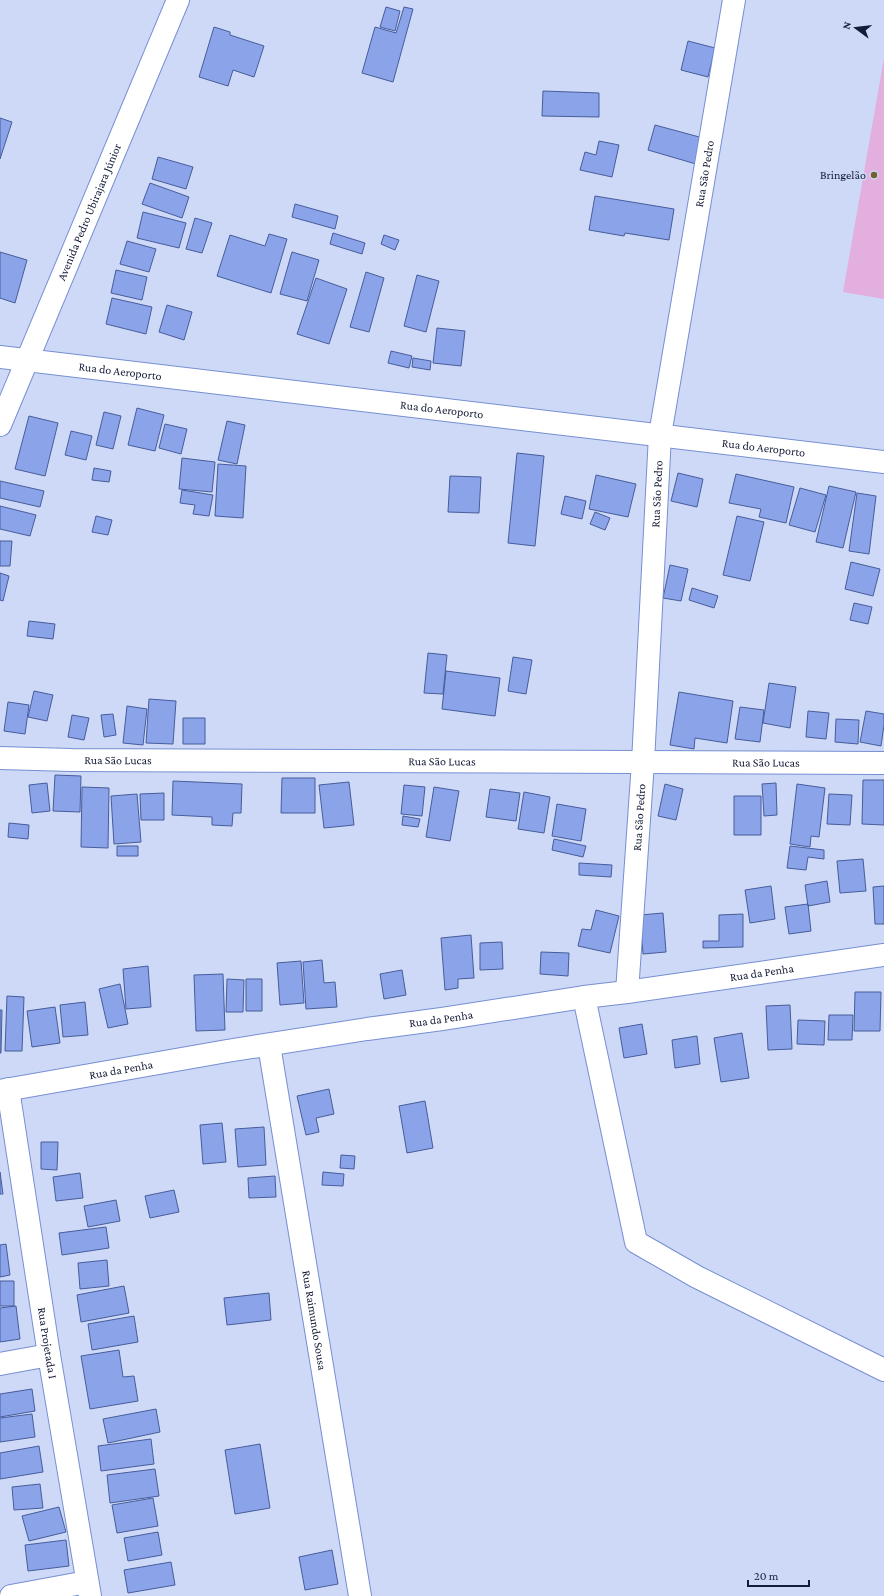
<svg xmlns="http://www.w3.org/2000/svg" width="884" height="1596" font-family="'Crimson Pro',serif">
	<rect width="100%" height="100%" fill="#cdd9f6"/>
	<path fill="#e2afdf" d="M884,58v241l-41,-7z"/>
	<path fill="#8ba4e9" stroke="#475c9b" d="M386,7l14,4 -5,20 -15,-4z
		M404,7l9,2 -20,73 -31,-9 13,-46 21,6z
		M214,27l16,5v3l34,11 -10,31 -21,-7 -5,16 -29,-9z
		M688,41l27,7 -7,29 -27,-7z
		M543,91l56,2v24l-57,-1z
		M0,118l12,4 -12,37z
		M655,125l48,13 -7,26 -48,-14z
		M599,141l20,4 -7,32 -32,-7 5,-18 11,3z
		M158,157l35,10 -7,22 -34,-10z
		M150,183l39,14 -7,21 -40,-14z
		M595,196l79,13 -5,31 -44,-7 -1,3 -35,-6z
		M295,204l43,12 -3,13 -43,-12z
		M143,212l43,11 -7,25 -42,-10z
		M195,218l17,5 -10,30 -16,-4z
		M333,233l32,10 -3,11 -32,-10z
		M269,234l18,5 -16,54 -54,-17 13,-41 35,11z
		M384,235l15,5 -4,10 -14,-6z
		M127,241l29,8 -7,23 -29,-8z
		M0,252l27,8 -12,43 -15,-5z
		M292,252l27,8 -12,41 -27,-7z
		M116,270l31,7 -5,23 -31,-7z
		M366,272l18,6 -15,54 -19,-5z
		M417,275l22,6 -13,51 -22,-6z
		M316,278l31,11 -18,55 -32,-10z
		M112,298l40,9 -6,27 -40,-10z
		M167,305l25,7 -8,28 -25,-8z
		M437,328l28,3 -4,35 -28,-3z
		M391,351l21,5 -3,12 -21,-5z
		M413,358l18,3 -1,9 -18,-3z
		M137,408l27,7 -9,36 -27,-6z
		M104,412l17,4 -8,33 -17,-4z
		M29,416l29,7 -13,53 -30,-7z
		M227,421l18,4 -8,39 -19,-4z
		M165,424l22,5 -6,25 -22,-6z
		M71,431l21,5 -6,24 -21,-5z
		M517,453l27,3 -9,90 -27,-3z
		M182,458l33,4 -3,30 -33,-3z
		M218,464l28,2 -3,52 -28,-2z
		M94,468l17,3 -2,11 -17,-2z
		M678,473l25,6 -6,28 -26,-6z
		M736,474l58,13 -8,36 -27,-6 2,-8 -32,-6z
		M596,475l40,9 -8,33 -39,-8z
		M450,476l31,1 -2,36 -31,-1z
		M0,481l44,10 -4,16 -40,-9z
		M829,486l27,6 -13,56 -27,-6z
		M800,488l26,7 -11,37 -26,-7z
		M182,490l31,5 -4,21 -16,-2 2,-9 -15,-2z
		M857,493l19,3 -7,58 -20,-3z
		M565,496l21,5 -4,18 -21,-5z
		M0,506l36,9 -6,21 -30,-7z
		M595,512l15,6 -5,12 -15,-6z
		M96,516l16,4 -4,15 -16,-3z
		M737,516l27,6 -14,59 -27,-6z
		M0,541h12l-2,25h-10z
		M851,562l29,7 -7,27 -28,-7z
		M670,565l18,4 -7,32 -18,-3z
		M0,573l9,3 -6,25 -3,-1z
		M692,588l26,8 -4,12 -25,-8z
		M854,603l18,4 -4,17 -18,-4z
		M29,621l26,3 -2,15 -26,-3z
		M428,653l19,2 -4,39 -19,-1z
		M513,657l19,3 -6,34 -18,-3z
		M446,671l54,7 -5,38 -53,-7z
		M769,683l27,4 -6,41 -27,-5z
		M34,691l19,4 -6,26 -19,-4z
		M679,692l54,9 -6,42 -32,-5 -1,11 -24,-4z
		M149,699l27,2 -3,43 -27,-1z
		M8,702l21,3 -4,29 -21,-3z
		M127,706l20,3 -4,36 -20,-2z
		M740,707l24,3 -4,32 -25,-3z
		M808,711l21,2 -3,26 -20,-2z
		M866,711l18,3v11l-3,21 -21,-4z
		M113,714l3,21 -12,2 -3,-22z
		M72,715l17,3 -5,22 -16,-3z
		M183,718h22v26h-22z
		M836,719l23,1 -1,24 -23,-2z
		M55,775l26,1 -1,36 -27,-1z
		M282,778h33v35h-34z
		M863,780h21v45l-22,-1z
		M173,781l69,3 -1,29h-8l-1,13 -20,-1v-8l-40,-2z
		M349,782l5,43 -30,3 -5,-43z
		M47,783l3,28 -18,2 -3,-28z
		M776,783l1,32 -13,1 -2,-32z
		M665,784l18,5 -7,31 -18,-4z
		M797,784l28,4 -6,49 -8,-1 -1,11 -20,-3z
		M404,785l21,2 -3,29 -21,-2z
		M82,787l27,1 -1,60 -27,-1z
		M434,787l25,4 -9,50 -24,-4z
		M490,789l30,4 -4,28 -30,-4z
		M524,792l26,5 -6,36 -26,-4z
		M164,793v27h-23l-1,-26z
		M137,794l4,48 -27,2 -3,-48z
		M829,794l23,1 -2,30 -23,-1z
		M734,796h27v39h-27z
		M557,804l29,5 -5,32 -29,-5z
		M403,816l17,3 -2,8 -16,-2z
		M9,823l20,2 -1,14 -20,-2z
		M554,839l32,7 -3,11 -31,-7z
		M117,846h21v10h-21z
		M790,846l34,4v9l-16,-2 -2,13 -19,-2z
		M863,859l3,32 -26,2 -3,-32z
		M579,863l33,2 -1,12 -32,-2z
		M827,881l3,21 -22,4 -3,-21z
		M771,886l4,33 -25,4 -5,-33z
		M884,886v38h-9l-2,-37z
		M808,904l3,27 -22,3 -4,-27z
		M596,910l23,6 -9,37 -32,-7 4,-17 9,1z
		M663,913l3,39 -23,2 -3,-39z
		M743,914v33l-40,1v-7h16v-26z
		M471,935l3,43 -16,1v9l-13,2 -4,-52z
		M502,942l1,27 -23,1v-27z
		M541,952l28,1 -1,23 -28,-2z
		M322,960l2,23 11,-1 2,25 -31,2 -3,-47z
		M301,961l3,42 -24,2 -3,-42z
		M148,966l3,41 -25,2 -3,-40z
		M402,970l4,25 -22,4 -4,-25z
		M223,974l2,56 -29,1 -2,-56z
		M227,979l17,1 -1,32h-17z
		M246,979h16v32h-16z
		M120,984l8,40 -20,4 -9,-39z
		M855,992h26l-1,39h-26z
		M7,996l17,1 -2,54h-17z
		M85,1002l3,33 -25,2 -3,-32z
		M790,1005l2,44 -24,1 -2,-44z
		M55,1007l5,36 -28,4 -5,-36z
		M0,1010h2l-1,43h-1z
		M829,1015h24l-1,25h-24z
		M798,1020l27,1 -1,24 -27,-1z
		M642,1024l5,30 -23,4 -5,-30z
		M742,1033l7,45 -28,4 -7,-44z
		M697,1036l3,28 -25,4 -3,-28z
		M329,1089l5,25 -18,4 3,14 -13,3 -9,-39z
		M425,1101l8,47 -26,5 -8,-47z
		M222,1123l4,39 -23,2 -3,-39z
		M264,1127l2,38 -28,2 -3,-38z
		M41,1142h17l-1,28 -16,-1z
		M341,1155l14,1 -1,13 -14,-1z
		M0,1172l3,22h-3z
		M323,1172l21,2 -1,12 -21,-1z
		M80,1173l3,25 -27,3 -3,-24z
		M275,1176l1,21 -27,1 -1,-20z
		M174,1190l5,22 -29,6 -5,-22z
		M116,1200l4,21 -32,6 -4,-21z
		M106,1227l3,21 -47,7 -3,-22z
		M6,1244l4,31 -10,2v-32z
		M107,1260l2,26 -29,3 -2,-26z
		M0,1281h14v25h-14z
		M124,1286l5,27 -48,9 -4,-27z
		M269,1293l2,27 -44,5 -3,-27z
		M16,1306l4,33 -20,3v-34z
		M134,1316l4,26 -46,8 -4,-26z
		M119,1350l4,27 11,-1 4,25 -48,8 -9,-53z
		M32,1389l3,22 -35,6v-23z
		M156,1409l4,23 -52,11 -5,-24z
		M32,1414l3,23 -35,5v-24z
		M151,1439l3,25 -53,7 -3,-25z
		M260,1444l10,64 -35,6 -10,-64z
		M39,1446l4,26 -43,7v-26z
		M155,1469l4,27 -49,7 -3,-28z
		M40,1484l3,24 -29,2 -2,-23z
		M153,1498l5,28 -41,7 -5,-28z
		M59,1507l7,25 -37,9 -7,-25z
		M158,1532l4,23 -34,6 -4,-23z
		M66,1540l3,26 -41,5 -3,-26z
		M332,1550l6,34 -33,6 -6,-33z
		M171,1562l4,23 -47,8 -4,-23z"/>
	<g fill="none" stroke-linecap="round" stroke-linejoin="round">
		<g stroke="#778fd2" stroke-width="24">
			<g id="street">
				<path id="s1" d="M0,357l884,105"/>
				<path id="s2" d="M0,425l178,-425"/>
				<path id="s3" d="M0,758l71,2 813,3"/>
				<path id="s4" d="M627,992l16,-230 17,-327 74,-435"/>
				<path d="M584,997l52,245 61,35 187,93"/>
				<path id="s5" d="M269,1045l91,551"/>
				<path id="s6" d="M8,1089l41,266 41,241"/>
				<path id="s7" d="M0,1091l227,-40 140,-22 75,-10 142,-22 43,-5 257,-37"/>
				<path d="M0,1364l49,-9"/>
				<path d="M11,1596l76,-14"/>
			</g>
		</g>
		<use href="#street" stroke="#fff" stroke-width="22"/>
	</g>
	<circle fill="#756130" stroke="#cdd9f6" stroke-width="1.5" cx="874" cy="175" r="4"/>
	<g text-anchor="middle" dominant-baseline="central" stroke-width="3" stroke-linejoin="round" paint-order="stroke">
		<g font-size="12" fill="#141c37" stroke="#cdd9f6">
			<text stroke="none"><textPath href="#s4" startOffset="823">Rua São Pedro</textPath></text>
			<text stroke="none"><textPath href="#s2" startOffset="231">Avenida Pedro Ubirajara Júnior</textPath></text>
			<text stroke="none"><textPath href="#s1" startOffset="121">Rua do Aeroporto</textPath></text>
			<text stroke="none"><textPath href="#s1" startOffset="445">Rua do Aeroporto</textPath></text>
			<text stroke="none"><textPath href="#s1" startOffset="769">Rua do Aeroporto</textPath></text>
			<text stroke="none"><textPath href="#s4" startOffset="499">Rua São Pedro</textPath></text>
			<text stroke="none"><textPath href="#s3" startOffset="118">Rua São Lucas</textPath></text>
			<text stroke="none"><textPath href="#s3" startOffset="442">Rua São Lucas</textPath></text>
			<text stroke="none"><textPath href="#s3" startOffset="766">Rua São Lucas</textPath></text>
			<text stroke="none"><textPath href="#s4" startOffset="175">Rua São Pedro</textPath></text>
			<text stroke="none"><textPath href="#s7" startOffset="771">Rua da Penha</textPath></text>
			<text stroke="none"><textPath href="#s7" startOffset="447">Rua da Penha</textPath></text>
			<text stroke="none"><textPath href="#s7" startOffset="123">Rua da Penha</textPath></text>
			<text stroke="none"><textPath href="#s5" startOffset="279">Rua Raimundo Sousa</textPath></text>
			<text stroke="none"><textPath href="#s6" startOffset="257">Rua Projetada I</textPath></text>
		</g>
		<g font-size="12" fill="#141c37" stroke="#cdd9f6" text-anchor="end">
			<text x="866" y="175">Bringelão</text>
		</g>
	</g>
	<g transform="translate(856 28) rotate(285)" stroke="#cdd9f6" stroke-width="3" paint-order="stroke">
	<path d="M0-3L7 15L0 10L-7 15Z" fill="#141c37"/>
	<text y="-6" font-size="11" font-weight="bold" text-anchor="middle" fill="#141c37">N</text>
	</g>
	<path d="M748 1580v6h61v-6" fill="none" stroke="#141c37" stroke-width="2"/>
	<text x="754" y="1580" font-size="12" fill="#141c37" stroke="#cdd9f6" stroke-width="3" paint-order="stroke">20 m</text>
</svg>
